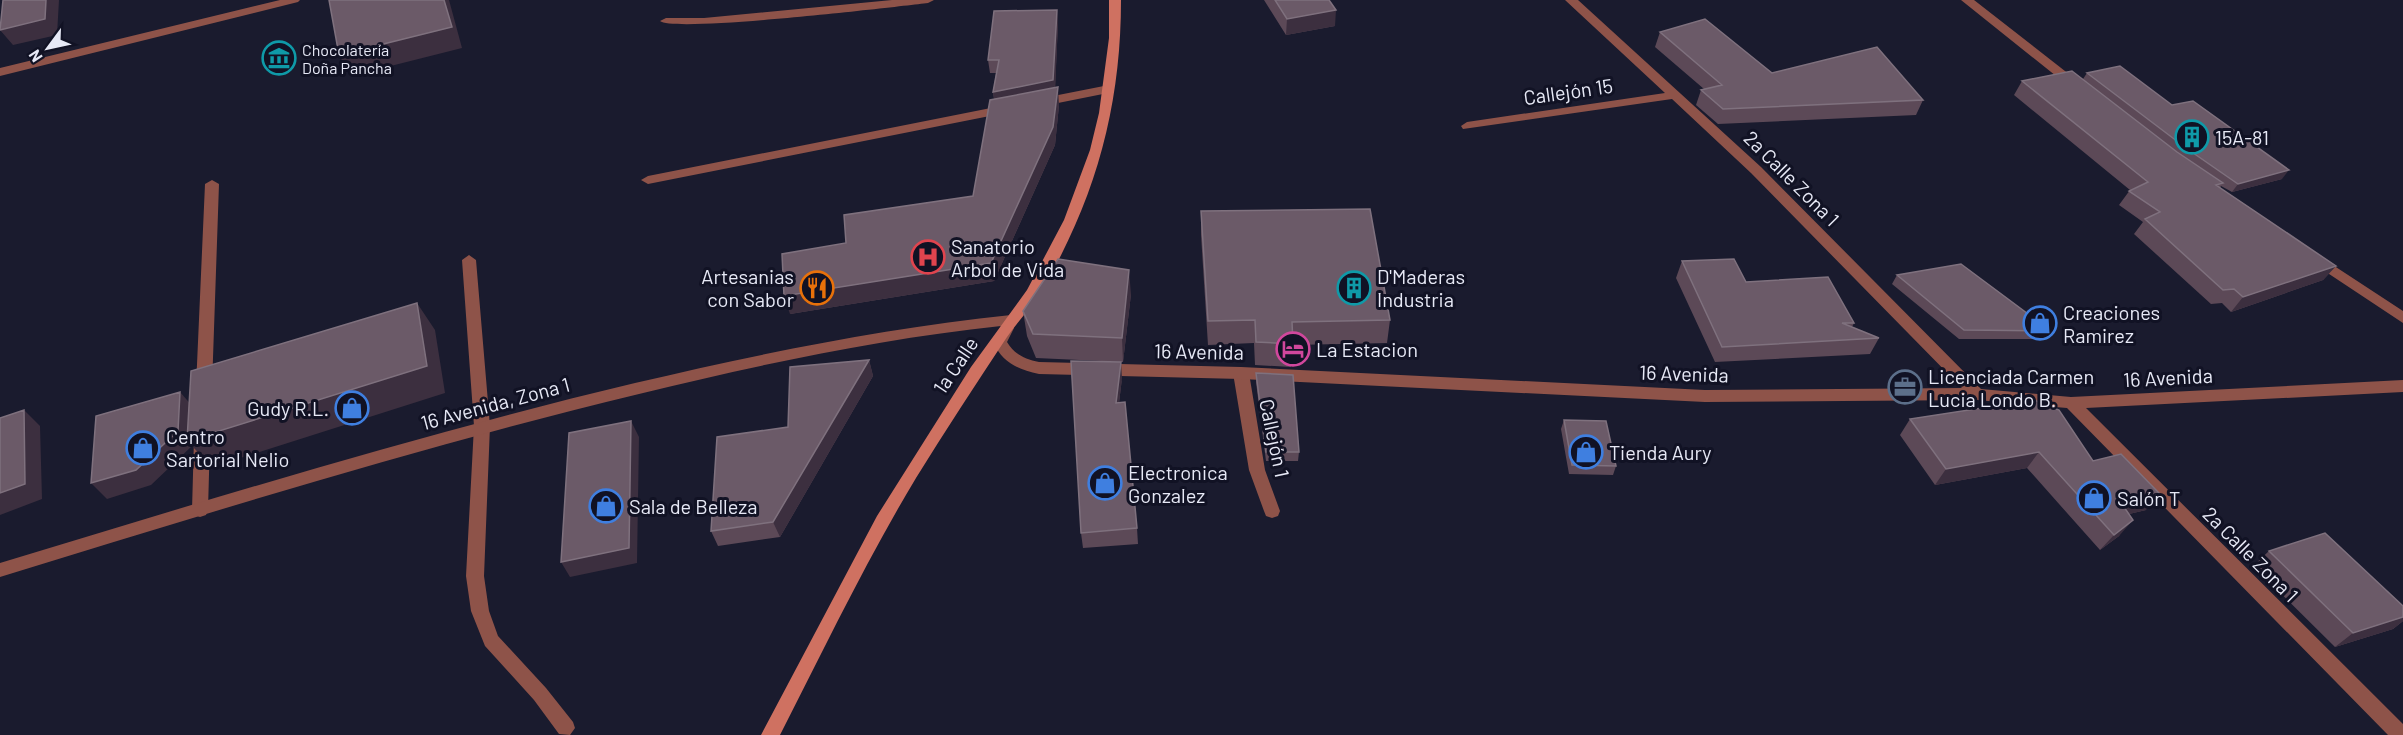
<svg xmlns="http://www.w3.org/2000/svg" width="2403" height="735" font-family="Barlow,sans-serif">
	<rect width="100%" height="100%" fill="#1a1b2e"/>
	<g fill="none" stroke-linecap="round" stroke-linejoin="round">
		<path fill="#8e5349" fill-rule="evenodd" d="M892,0h42l-6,3c-34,4 -253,30 -268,18l6,-3h38z
			M1109,85l4,1v6l-75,15 -6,-4 6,-4z
			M1006,105l6,4 -2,3 -362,72 -7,-4 7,-4z
			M212,180l7,4 -7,203 -3,4h-10l-3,-4 9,-203z
			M469,255l7,5 14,166 -6,150 5,35 9,25 48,52 27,34 2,6 -5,7 -11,-1 -25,-34 -49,-54 -14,-35 -5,-35 8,-150 -12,-166z
			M1241,367l8,6 16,97 15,41 -2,5 -6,2 -6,-2 -2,-5 -15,-41 -16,-97z
			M202,432l6,2 2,4 -2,72 -2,5 -6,2 -6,-2 -2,-5 2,-72 2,-4z"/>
		<path fill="#8e5349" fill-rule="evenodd" d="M280,0h20l-2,2 -298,74v-8z
			M1565,0h13l183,167 220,222 90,8 332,-17v12l-317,16 317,316v11h-15l-321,-327 -90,-8 -272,2 -464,-23 -202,-5c-22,-5 -36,-11 -46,-32l8,-16c-123,13 -243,39 -362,68 -216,52 -427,118 -639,183v-14c211,-64 421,-129 635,-180 124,-29 249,-55 376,-68l7,5 -6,5 2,3 -7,14c8,13 18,17 32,20l202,5 464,23 257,-2 -211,-215 -79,-74 -209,30 -2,-3 6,-4 198,-29z
			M1961,0h13l105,82v6h-8z
			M2316,254l87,57v12l-92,-61 -2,-3z"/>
		<path fill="#cf7161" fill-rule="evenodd" d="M1109,0h12c0,106 -25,198 -79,290 -10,17 -24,31 -35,47 -31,47 -62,94 -91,141 -50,83 -92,171 -136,257h-19l116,-219 94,-149 56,-77 37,-70 26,-70 9,-37 10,-75z"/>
	</g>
	<path fill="#5c4957" d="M1264,0h65l6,26 -49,9z
		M1058,23l-3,64 4,18 -4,40 -61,136 -204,33 56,-71 127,-47 21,-97 -1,-7 3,-19h-6l-2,-13z
		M1660,32l112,41 151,27 -7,15 -198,9 -22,-19 5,-15 3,-1 -49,-42z
		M2087,73l85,32 110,74 -50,13 -11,-6 -1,2 116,78 -13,14 -92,32 -9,-9 -11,1 -77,-70 9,-12 -24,-17 11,-15 -116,-95 8,-14 61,-2z
		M1201,211l189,109 -3,23 -94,2 -2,22 -36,-2 -1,-22 -46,2 -7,-110z
		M1682,261l64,21 108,41 -2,4 27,11 -9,16 -155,8 -39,-84z
		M1897,275l154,56 -7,8h-85l-67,-55z
		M1131,294l-8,68 -87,-4 -9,-22 -4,-25z
		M869,360l4,16 -93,161 -62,9 -7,-15 77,-104z
		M1256,373l43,79 -1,9h-32l-10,-79z
		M1122,378l-3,25 18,125 1,16 -55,4 -2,-15z
		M1910,419l183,42 53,49 -17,4 -10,22 -19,14 -73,-82 -92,17 -35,-50z
		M1564,420l52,46 -3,9 -44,-1 -8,-45z
		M2269,551l134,55v15l-10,8 -58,18 -82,-81z"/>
	<path fill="#3c2f3f" d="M46,0h13l-2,35 -44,10 -13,-15z
		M444,0h5l13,48 -111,28 -12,-21z
		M1057,10l1,13 -3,70 -60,12 -2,-13z
		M1336,10l-1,16 -49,9 1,-16z
		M1058,87l1,18 -4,40 -61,136 -204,33 -6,-18 207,-33z
		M2289,170l-7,9 -50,13 6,-8z
		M2336,266l-13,14 -92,32 12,-15z
		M1129,270l2,24 -8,68 -1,-24z
		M417,303l18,27 10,63 -233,74 -20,-21 -41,39 -44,14 -16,-16 89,-91 14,16z
		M869,360l4,16 -93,161 -7,-15z
		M1121,362l1,16 -5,41 -1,-16z
		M24,410l16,16 2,73 -42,16v-22z
		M631,421l8,16 -2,126 -67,14 -9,-15z
		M2039,452l-12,16 -92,17 11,-16z
		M2160,494l-14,16 -38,9 14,-15z
		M2133,520l-14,16 -19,14 14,-15z
		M2403,617v4l-10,8 -58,18 18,-14z"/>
	<path fill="#6b5a68" stroke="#7f717e" stroke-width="1.5" d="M3,0h43l-1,19 -45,11z
		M329,0h115l8,27 -113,28z
		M1275,0h54l7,10 -49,9z
		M1057,10l-4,70 -60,12 6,-32h-11l6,-49z
		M1705,19l67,54 105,-26 46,53 -200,9 -22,-19 21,-5 -62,-53z
		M2120,66l52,39 21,-4 96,69 -51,14 -52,-36 -99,-75z
		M2072,71l105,81 46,31 -7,2 120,81 -93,31 -9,-8 -11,1 -78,-71 15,-7 -31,-21 19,-9 -126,-101z
		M1058,87l-5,40 -62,136 -207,33 -2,-42 64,-11 -2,-28 129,-19 17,-96z
		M1370,209l20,111 -98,2 1,22 -37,-2 -1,-22 -47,1 -7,-110z
		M1058,259l71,11 -7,68 -89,-4 -10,-23z
		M1734,259l12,23 82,-5 26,46h-12l37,15 -157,9 -40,-86z
		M1961,264l90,67 -87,-1 -67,-55z
		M417,303l10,63 -240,75 4,-70z
		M869,360l-96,162 -62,9 6,-94 71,-10 2,-60z
		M1071,361l50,1 -5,41 9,-1 12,126 -56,5z
		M1256,373l37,2 6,77h-33z
		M180,392l-2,39 -42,39 -45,13 5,-67z
		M2034,400l25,10 34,51 28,-7 39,40 -38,10 11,16 -19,15 -75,-83 -93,17 -36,-50z
		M24,410l1,74 -25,9v-75z
		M1564,420l42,1 10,45 -44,-1z
		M631,421l-2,127 -68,14 8,-129z
		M2325,533l78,73v11l-50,16 -84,-82z"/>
	<defs>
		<g id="museum-ring" transform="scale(1.725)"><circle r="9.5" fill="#111224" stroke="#0f9aa8" stroke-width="1.5"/><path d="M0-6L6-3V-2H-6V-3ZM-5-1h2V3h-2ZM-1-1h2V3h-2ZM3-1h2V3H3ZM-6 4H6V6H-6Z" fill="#0f9aa8"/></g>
		<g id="building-ring" transform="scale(1.725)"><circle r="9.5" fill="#111224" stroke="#0f9aa8" stroke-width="1.5"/><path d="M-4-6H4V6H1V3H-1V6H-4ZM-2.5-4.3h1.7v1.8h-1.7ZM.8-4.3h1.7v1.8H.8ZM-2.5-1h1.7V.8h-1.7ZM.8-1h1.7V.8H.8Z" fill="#0f9aa8"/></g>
		<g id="hospital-ring" transform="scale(1.725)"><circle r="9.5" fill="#111224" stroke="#e0444e" stroke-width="1.5"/><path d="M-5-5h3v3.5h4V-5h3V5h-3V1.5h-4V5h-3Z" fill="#e0444e"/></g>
		<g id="restaurant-ring" transform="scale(1.725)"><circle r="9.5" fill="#111224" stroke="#e8710a" stroke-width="1.5"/><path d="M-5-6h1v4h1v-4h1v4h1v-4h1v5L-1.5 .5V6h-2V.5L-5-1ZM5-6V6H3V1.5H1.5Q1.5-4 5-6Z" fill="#e8710a"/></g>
		<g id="shop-ring" transform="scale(1.725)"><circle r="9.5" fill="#111224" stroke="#3f7fe0" stroke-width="1.5"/><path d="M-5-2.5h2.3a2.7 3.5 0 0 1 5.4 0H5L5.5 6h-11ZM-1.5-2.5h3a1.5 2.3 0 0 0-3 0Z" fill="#3f7fe0"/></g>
		<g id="hotel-ring" transform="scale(1.725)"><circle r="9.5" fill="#111224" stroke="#d1479c" stroke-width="1.5"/><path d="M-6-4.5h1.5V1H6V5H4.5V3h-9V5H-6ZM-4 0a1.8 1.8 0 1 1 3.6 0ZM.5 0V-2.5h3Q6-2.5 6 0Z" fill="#d1479c"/></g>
		<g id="office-ring" transform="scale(1.725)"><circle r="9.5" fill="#111224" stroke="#5c6f8a" stroke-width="1.5"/><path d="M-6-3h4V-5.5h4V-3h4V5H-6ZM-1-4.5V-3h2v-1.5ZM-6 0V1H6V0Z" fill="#5c6f8a"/></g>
	</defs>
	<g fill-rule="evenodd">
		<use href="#museum-ring" x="279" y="58"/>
		<use href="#building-ring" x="2192" y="137"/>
		<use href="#hospital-ring" x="928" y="257"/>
		<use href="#restaurant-ring" x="817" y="288"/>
		<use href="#building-ring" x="1354" y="288"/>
		<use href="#shop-ring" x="2040" y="323"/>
		<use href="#hotel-ring" x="1293" y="349"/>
		<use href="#office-ring" x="1905" y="387"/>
		<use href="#shop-ring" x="352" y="408"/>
		<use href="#shop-ring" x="143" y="448"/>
		<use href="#shop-ring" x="1586" y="452"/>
		<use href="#shop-ring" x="1105" y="483"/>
		<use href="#shop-ring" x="2094" y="498"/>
		<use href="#shop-ring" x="606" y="506"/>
	</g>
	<g text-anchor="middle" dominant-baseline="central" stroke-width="6" stroke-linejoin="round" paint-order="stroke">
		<g font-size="16" fill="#e7e9f6" stroke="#111224" text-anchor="start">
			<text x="302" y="49">Chocolatería<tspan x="302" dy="18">Doña Pancha</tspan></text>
		</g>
		<g font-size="20" fill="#e7e9f6" stroke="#111224">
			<text transform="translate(1568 91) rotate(-8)">Callejón 15</text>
			<text transform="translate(1792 178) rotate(45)">2a Calle Zona 1</text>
			<text transform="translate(1199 351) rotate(1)">16 Avenida</text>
			<text transform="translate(955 365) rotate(-56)">1a Calle</text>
			<text transform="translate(1684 373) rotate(2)">16 Avenida</text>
			<text transform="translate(2168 377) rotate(-3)">16 Avenida</text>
			<text transform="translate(495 403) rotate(-15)">16 Avenida, Zona 1</text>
			<text transform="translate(1275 438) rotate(78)">Callejón 1</text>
			<text transform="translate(2251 554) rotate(45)">2a Calle Zona 1</text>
		</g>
		<g font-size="20" fill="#e7e9f6" stroke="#111224" text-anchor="start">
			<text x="2215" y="137">15A-81</text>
			<text x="951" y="246">Sanatorio<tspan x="951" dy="23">Arbol de Vida</tspan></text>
			<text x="794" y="276" text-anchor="end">Artesanias<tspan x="794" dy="23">con Sabor</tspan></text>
			<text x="1377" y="276">D'Maderas<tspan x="1377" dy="23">Industria</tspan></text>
			<text x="2063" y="312">Creaciones<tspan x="2063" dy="23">Ramirez</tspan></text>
			<text x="1316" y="349">La Estacion</text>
			<text x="1928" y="376">Licenciada Carmen<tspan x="1928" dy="23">Lucia Londo B.</tspan></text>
			<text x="329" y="408" text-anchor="end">Gudy R.L.</text>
			<text x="166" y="436">Centro<tspan x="166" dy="23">Sartorial Nelio</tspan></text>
			<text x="1609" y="452">Tienda Aury</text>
			<text x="1128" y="472">Electronica<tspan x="1128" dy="23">Gonzalez</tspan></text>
			<text x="2117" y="498">Salón T</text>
			<text x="629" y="506">Sala de Belleza</text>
		</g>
	</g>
	<g transform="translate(48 48) rotate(237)" stroke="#111224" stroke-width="4.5" paint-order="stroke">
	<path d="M0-4.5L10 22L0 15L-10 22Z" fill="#e7e9f6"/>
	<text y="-9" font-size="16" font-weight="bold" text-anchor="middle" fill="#e7e9f6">N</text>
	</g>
</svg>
